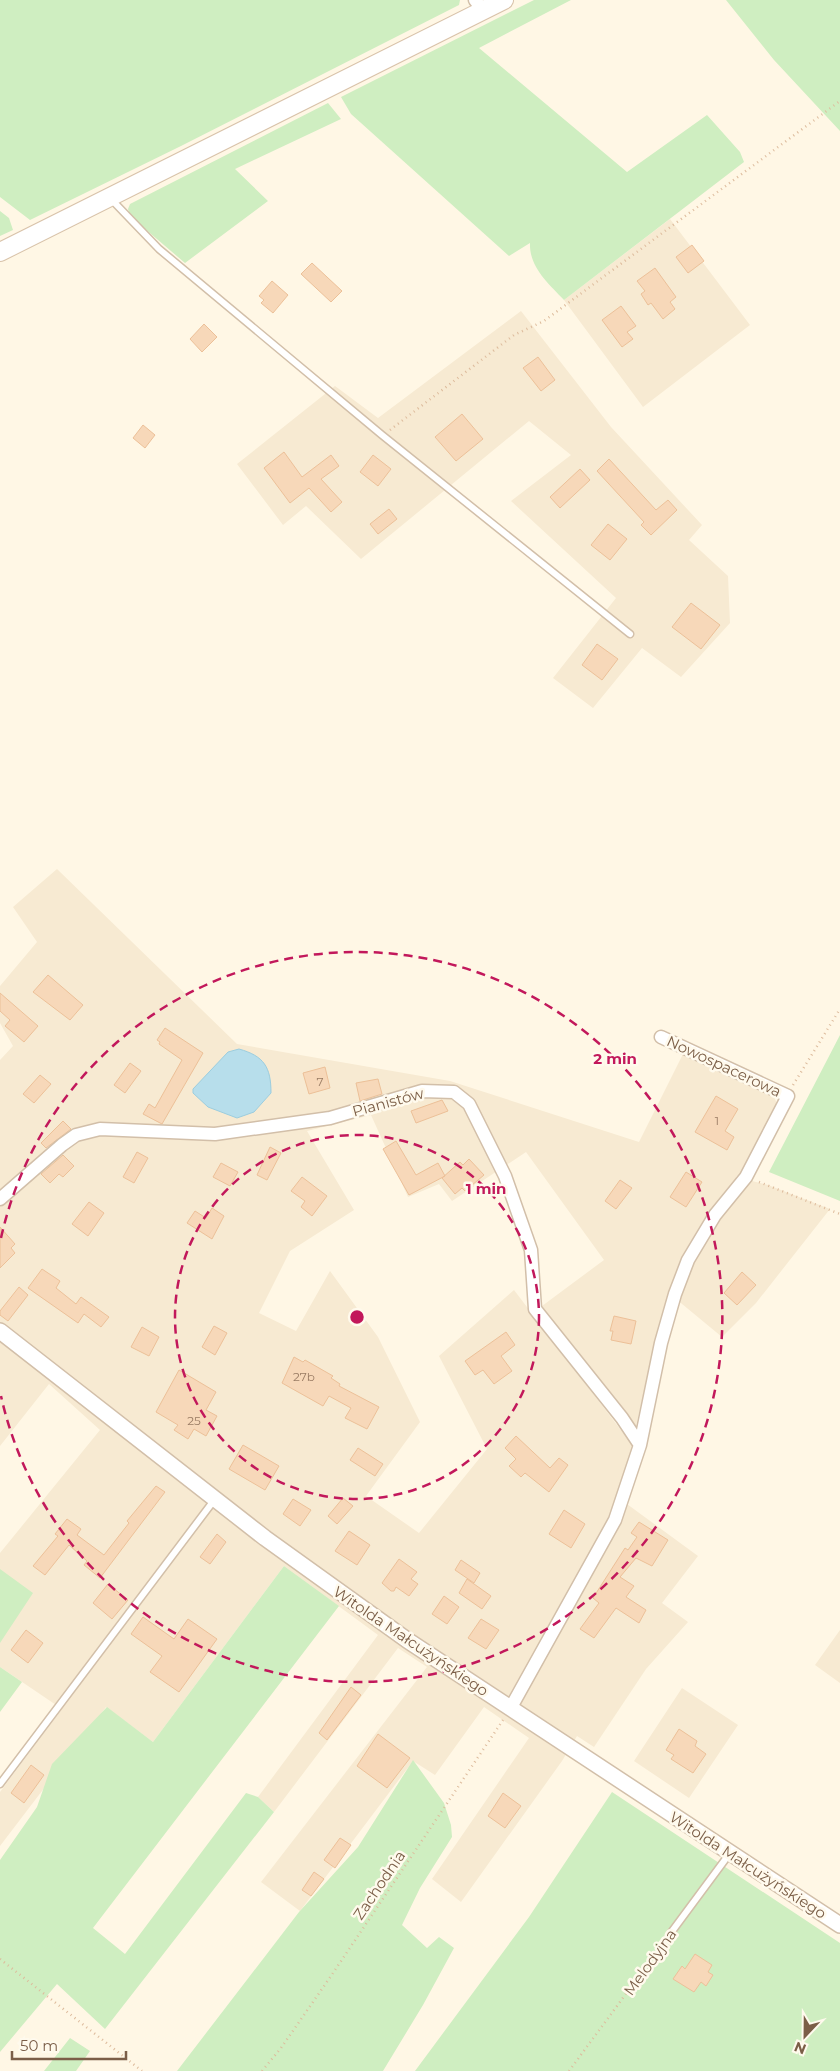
<svg xmlns="http://www.w3.org/2000/svg" width="840" height="2071" font-family="Montserrat,sans-serif">
	<rect width="100%" height="100%" fill="#fff7e5"/>
	<path fill="#f7ead2" d="M670,219l80,106 -107,82 -79,-107z
		M521,311l90,116 91,98 -13,15 39,36 2,47 -49,54 -39,-29 -49,60 -40,-30 63,-80 -105,-97 60,-46 -42,-34 -168,138 -55,-53 -23,19 -46,-61 98,-78 43,32z
		M57,869l180,175 213,37 189,61 44,-88 91,42 4,11 -37,66 -5,4 32,8 62,24 -74,94 -34,34 -52,-43 -12,37 -23,99 -93,-124 62,-46 -78,-108 -74,49 -13,-17 -31,13 -37,-82 -64,16 47,79 -64,41 -31,62 37,18 34,-60 48,66 42,85 -54,74 53,37 68,-84 -48,-93 75,-66 119,156 -17,50 82,60 -36,47 26,19 -42,47 -52,78 -17,-11 -15,25 -101,141 -29,-23 97,-141 -45,-31 -49,68 -22,-14 -113,150 -39,-29 166,-215 -29,-19 -124,164 -16,-15 120,-162 -94,-69 -131,176 -47,-35 -106,139v-54l62,-83 -62,-42v-114l100,-123 -51,-46 -49,62v-386l13,-14 -13,-23v-37l37,-44 -24,-35z
		M840,1630v53l-25,-18z
		M682,1688l56,37 -49,73 -55,-37z"/>
	<path fill="#cfeec1" d="M0,0h460l-1,5 -278,141 -151,74 -30,-23z
		M534,0h37l-92,48 148,124 80,-57 33,37 4,10 -180,138c-16,-17 -35,-33 -34,-57l-21,13 -158,-142 -10,-17z
		M726,0h114v131l-66,-71z
		M328,103l13,16 -106,50 33,32 -83,62 -55,-47 -2,-7 2,-5z
		M0,211l9,7 4,12 -13,6z
		M840,1035v166l-71,-29z
		M284,1566l55,40 -246,322 32,26 121,-161 12,4 16,15 -169,217 -48,-45 -57,68v-192l37,-53 15,-43 55,-57 46,35z
		M0,1569l33,24 -33,50z
		M0,1667l22,15 -22,30z
		M413,1760l31,43 7,22 1,12 -32,51 -18,37 25,23 12,-11 15,11 -31,57 -40,66h-206l122,-159 59,-65z
		M612,1792l228,151v128h-425l114,-154z
		M70,2038l20,13 -14,20h-32z"/>
	<path fill="#b7deeb" stroke="#9ccdde" d="M239,1049c25,7 32,18 32,44l-17,19 -17,6 -29,-11 -15,-14v-4l35,-37z"/>
	<path fill="#f7d8b9" stroke="#ecc098" d="M692,245l12,16 -16,12 -12,-16z
		M312,263l30,28 -11,11 -30,-28z
		M655,268l21,29 -6,5 5,7 -12,10 -12,-16 -3,2 -7,-11 4,-3 -8,-10z
		M272,281l16,14 -15,18 -12,-10 3,-3 -5,-4z
		M621,306l15,20 -9,6 6,7 -11,8 -20,-27z
		M204,324l13,13 -15,15 -12,-13z
		M538,357l17,23 -14,11 -18,-23z
		M462,414l21,25 -27,22 -21,-24z
		M143,425l12,10 -10,13 -12,-10z
		M284,452l18,25 29,-22 8,11 -18,13 21,23 -11,10 -22,-24 -19,15 -26,-35z
		M373,455l18,14 -13,17 -18,-14z
		M609,459l47,51 12,-10 9,10 -26,25 -10,-10 3,-3 -47,-51z
		M580,469l10,11 -30,28 -10,-11z
		M389,509l8,10 -19,15 -8,-10z
		M608,524l19,15 -17,21 -19,-15z
		M691,603l29,22 -19,24 -29,-22z
		M597,644l21,15 -16,21 -20,-15z
		M48,975l35,30 -13,15 -37,-28z
		M0,993l38,33 -14,16 -19,-16 5,-6 -10,-9z
		M165,1028l38,25 -41,71 -19,-10 6,-10 6,4 27,-48 -23,-16 1,-2 -3,-2z
		M130,1063l11,8 -16,22 -11,-8z
		M325,1067l5,21 -21,6 -6,-21z
		M40,1075l11,9 -17,19 -11,-9z
		M378,1079l4,15 -22,7 -4,-18z
		M716,1096l22,13 -13,22 9,6 -7,13 -32,-18z
		M442,1100l6,11 -32,12 -5,-12z
		M63,1121l8,8 -25,19 -5,-5z
		M396,1141l20,34 22,-12 7,13 -36,19 -26,-46z
		M270,1147l11,6 -14,27 -10,-5z
		M137,1152l11,6 -14,25 -11,-6z
		M63,1155l11,11 -11,11 -4,-3 -9,9 -9,-9z
		M469,1159l15,16 -19,16 -3,-3 -7,6 -13,-16 18,-16 3,3z
		M221,1163l17,9 -8,14 -17,-9z
		M686,1172l16,10 -16,25 -16,-10z
		M302,1177l25,19 -15,20 -11,-9 4,-6 -14,-10z
		M620,1180l12,8 -16,21 -11,-8z
		M89,1202l15,11 -16,23 -16,-12z
		M212,1208l12,8 -12,23 -25,-16 8,-12 11,7z
		M0,1227l15,17 -4,4 4,5 -15,15z
		M42,1269l18,12 -4,7 20,16 5,-7 28,20 -8,10 -17,-13 -6,9 -50,-35z
		M742,1272l14,13 -19,20 -13,-12z
		M19,1287l9,8 -20,26 -8,-6v-4z
		M614,1316l22,5 -5,23 -20,-4 2,-9h-3z
		M214,1326l13,7 -12,22 -13,-8z
		M142,1327l17,10 -10,19 -18,-9z
		M506,1332l9,13 -14,11 11,15 -18,13 -11,-14 -8,5 -10,-14z
		M294,1357l9,5 2,-2 28,16 -2,2 9,6 -1,2 40,21 -12,22 -22,-11 6,-10 -22,-12 -6,10 -41,-23z
		M179,1370l37,22 -10,18 11,6 -11,20 -12,-7 -6,10 -14,-9 4,-5 -22,-13z
		M516,1436l34,32 9,-10 9,7 -19,27 -24,-19 -4,4 -12,-11 7,-7 -11,-11z
		M243,1445l36,21 -14,24 -36,-21z
		M358,1448l25,16 -8,12 -25,-16z
		M156,1486l9,6 -65,86 -16,-13 3,-4 -18,-16 -24,30 -12,-9 25,-30 -3,-2 12,-15 14,10 -4,6 27,20 25,-32 -2,-2z
		M343,1498l10,8 -16,18 -9,-8z
		M293,1499l18,11 -11,16 -17,-12z
		M564,1510l21,14 -14,24 -22,-14z
		M639,1522l29,18 -16,26 -16,-8 -16,19 14,9 -8,11 20,13 -7,13 -23,-15 -22,30 -14,-9 19,-26 -6,-5 32,-50 3,2 9,-13 -6,-4z
		M349,1531l21,14 -13,20 -22,-14z
		M217,1534l9,8 -16,22 -10,-7z
		M399,1559l18,13 -6,7 7,5 -9,12 -13,-9 -2,4h-3l-9,-8z
		M461,1560l19,13 -6,10 -19,-13z
		M467,1579l24,17 -9,13 -23,-16z
		M108,1584l20,16 -16,19 -19,-16z
		M444,1596l15,11 -12,17 -15,-10z
		M143,1617l31,22 14,-20 29,20 -38,53 -29,-20 12,-16 -31,-22z
		M481,1619l18,11 -13,19 -18,-11z
		M26,1630l17,13 -15,20 -17,-13z
		M351,1687l10,8 -34,45 -8,-7z
		M679,1729l18,12 -2,5 11,8 -13,19 -22,-14 3,-4 -8,-5z
		M378,1734l32,24 -23,30 -30,-22z
		M31,1765l13,10 -20,28 -13,-10z
		M503,1793l18,13 -16,22 -17,-12z
		M340,1838l11,7 -16,23 -11,-8z
		M314,1872l10,7 -13,17 -9,-6z
		M695,1954l17,11 -4,7 5,3 -7,11 -5,-4 -7,10 -21,-13 9,-13 3,3z"/>
	<g fill="none" stroke-linecap="round" stroke-linejoin="round">
		<g stroke="#d2bfa9" stroke-width="9">
			<path id="service" d="M110,198l49,51 223,186 248,199
				M0,1784l215,-285
				M670,1934l60,-81"/>
		</g>
		<g stroke="#d2bfa9" stroke-width="15">
			<path id="minor" d="M475,0l8,10
				M0,1199l62,-54 14,-10 24,-6 115,5 115,-16 92,-27 32,1 15,12 36,72 26,74 4,59 87,109 18,27
				M510,1709l105,-189 25,-75 21,-102 14,-49 13,-34 27,-45 31,-38 42,-81 -127,-59"/>
		</g>
		<g stroke="#d2bfa9" stroke-width="18">
			<path id="tertiary" d="M0,1331l265,207 142,102 433,285"/>
		</g>
		<g stroke="#d8c2a9" stroke-width="20">
			<path id="secondary" d="M0,252l504,-252"/>
		</g>
		<path stroke="#ddbb9c" stroke-width="2.5" stroke-dasharray="1 4" stroke-linecap="butt" d="M390,430l124,-95 30,-14 296,-220
			M793,1085l47,-76
			M759,1182l81,32
			M0,1959l142,112
			M262,2071l19,-23 50,-72 172,-256
			M569,2071l96,-130"/>
		<use href="#service" stroke="#fff" stroke-width="6"/>
		<use href="#minor" stroke="#fff" stroke-width="12"/>
		<use href="#tertiary" stroke="#fff" stroke-width="15"/>
		<use href="#secondary" stroke="#fff" stroke-width="18"/>
	</g>
	<g fill="none" stroke="#c2185b" stroke-width="2.5" stroke-dasharray="9 6">
		<circle cx="357" cy="1317" r="182"/>
		<path d="M1 1238A365 365 0 1 1 1 1396"/>
	</g>
	<g text-anchor="middle" dominant-baseline="central" stroke-width="5" stroke-linejoin="round" paint-order="stroke">
		<g font-size="12" fill="#9a7c64">
			<text x="320" y="1081">7</text>
			<text x="717" y="1120">1</text>
			<text x="304" y="1376">27b</text>
			<text x="194" y="1420">25</text>
		</g>
		<g font-size="15" fill="#7b5e47" stroke="#fffaed">
			<text transform="translate(724 1066) rotate(25)">Nowospacerowa</text>
			<text transform="translate(388 1102) rotate(-15)">Pianistów</text>
			<text transform="translate(411 1641) rotate(34)">Witolda Małcużyńskiego</text>
			<text transform="translate(748 1865) rotate(33)">Witolda Małcużyńskiego</text>
			<text transform="translate(379 1885) rotate(-56)">Zachodnia</text>
			<text transform="translate(650 1962) rotate(-54)">Melodyjna</text>
		</g>
	</g>
	<circle cx="357" cy="1317" r="8" fill="#c2185b" stroke="#fffaed" stroke-width="2.5"/>
	<g font-size="15" text-anchor="middle" font-weight="bold" fill="#c2185b" stroke="#fffaed" stroke-width="5" stroke-linejoin="round" paint-order="stroke">
		<text x="615" y="1064">2 min</text>
		<text x="486" y="1194">1 min</text>
	</g>
	<g transform="translate(805 2036) rotate(202)" stroke="#fffaed" stroke-width="4" paint-order="stroke">
	<path d="M0-4L9 19L0 12L-9 19Z" fill="#7b5e47"/>
	<text y="-8" font-size="14" font-weight="bold" text-anchor="middle" fill="#7b5e47">N</text>
	</g>
	<path d="M12 2051v8h114v-8" fill="none" stroke="#7b5e47" stroke-width="2.5"/>
	<text x="20" y="2051" font-size="15" fill="#7b5e47" stroke="#fffaed" stroke-width="4" paint-order="stroke">50 m</text>
</svg>
